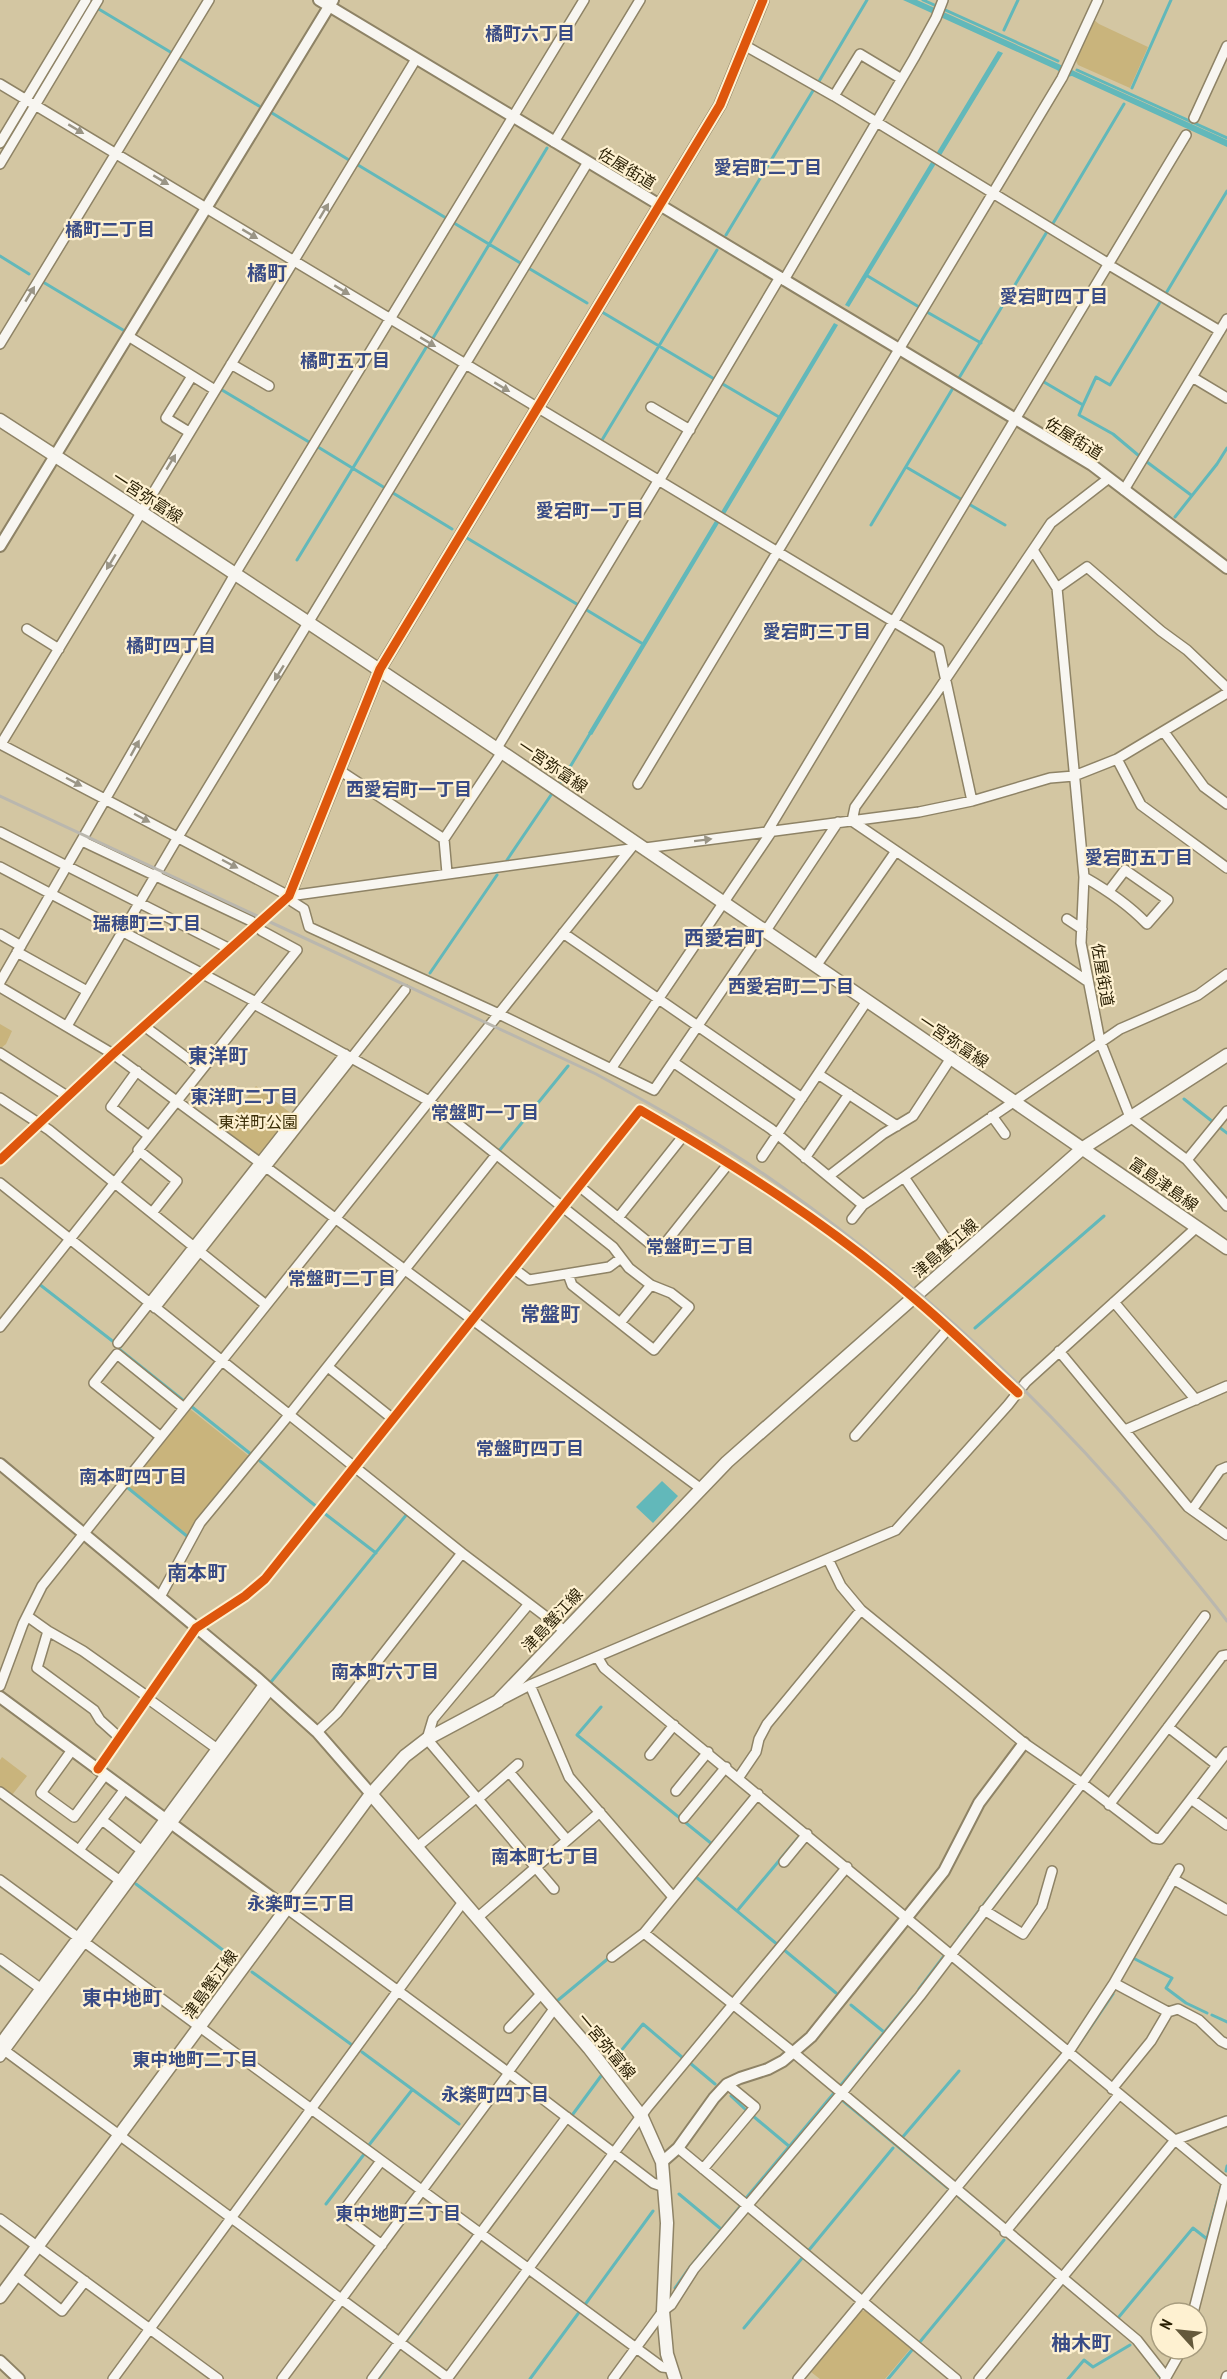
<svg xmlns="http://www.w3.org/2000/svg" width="1227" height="2379" font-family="'PT Sans Narrow','Noto Sans JP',sans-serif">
	<rect width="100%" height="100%" fill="#d3c6a2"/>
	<path fill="#c9b47c" d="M1093,19l6,5 49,23 -18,41 -52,-23 -3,-6z
		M0,1024l12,7 -6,13 -6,5z
		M256,1086l37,29 -31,40h-3l-36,-27z
		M190,1409l60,48 -62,79 -60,-49z
		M2,1757l25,19 -15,19 -12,-9v-26z
		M861,2311h5l45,37 -26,31h-65l-9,-7z"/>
	<path fill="#62b8ba" d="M903,0h14l310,140v7l-155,-71 -6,1 -9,-7z
		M998,51l5,2 -154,254 -4,-2z
		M834,323l4,2 -113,189 -4,-2z
		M715,521l4,2 -127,212 -4,-2z
		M662,1481l16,15 -25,27 -17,-16z"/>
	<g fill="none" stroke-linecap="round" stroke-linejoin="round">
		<path stroke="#62b8ba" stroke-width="3" d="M923,0l135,61
			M97,8l75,45
			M1004,30l14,-30
			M179,58l80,48
			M1077,70l150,68
			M818,83l49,-83
			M1132,88l39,-88
			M272,113l77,47
			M358,165l88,53
			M454,223l68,41
			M1052,225l72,-121
			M726,235l88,-146
			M0,256l29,18
			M530,269l57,34
			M866,275l53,32
			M43,282l80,48
			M1165,295l62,-104
			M602,312l114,68
			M927,312l54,31
			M433,338l114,-190
			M959,378l89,-148
			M1044,382l39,23 -4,10 34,19 25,21
			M721,383l58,34
			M222,390l87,52
			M1083,405l13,-28 14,8 52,-86
			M602,440l115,-190
			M318,447l67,41
			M1147,462l44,33
			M906,467l58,34
			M393,493l59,36
			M967,503l38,22
			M1175,517l42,-53 10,-16
			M871,525l82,-137
			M467,538l113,68
			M297,560l130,-214
			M585,609l58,35
			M561,782l30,-50
			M507,860l44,-65
			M430,973l67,-98
			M1184,1099l29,23
			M1219,1127l8,6
			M499,1151l69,-85
			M39,1284l76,59
			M975,1328l129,-112
			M123,1343l-4,6 65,52
			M192,1407l60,48
			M260,1461l57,46
			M128,1488l60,49
			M324,1513l52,40
			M271,1682l136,-168
			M601,1707l-24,28 135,109
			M696,1877l82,68
			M136,1884l100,76
			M737,1911l61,-73
			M959,1937l61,-80
			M783,1949l53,44
			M1133,1958l39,20 -6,10 20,15 21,10
			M0,1965l30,21
			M252,1972l100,73
			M919,1989l25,-33
			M557,2001l53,-44
			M851,2005l33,27
			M1212,2015l15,7
			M1077,2047l36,-53
			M362,2052l97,72
			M611,2063l32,-39 40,34
			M690,2063l25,21
			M841,2085l73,-89
			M731,2096l15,14
			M842,2100l106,88
			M573,2114l28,-38
			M753,2116l37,31
			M901,2139l58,-68
			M369,2145l43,-55
			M1226,2171l1,-5
			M679,2194l42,35
			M747,2197l87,-104
			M959,2197l22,18
			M326,2204l39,-51
			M809,2250l84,-102
			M675,2288l15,-21 50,-60
			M584,2306l69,-95
			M1118,2318l75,-90 14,11 14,-52
			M744,2328l59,-71
			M406,2341l15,-20
			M919,2343l85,-103
			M1151,2364l8,12
			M378,2379l23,-32
			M530,2379l50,-68
			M888,2379l24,-29
			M1068,2379l16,-19 9,7 37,-22"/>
		<g stroke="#8e8366" stroke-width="12">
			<path id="minor" d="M744,45l90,51 275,168
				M0,84l939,565 33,152
				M834,96l26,-42 40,24
				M1194,118l33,-72
				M554,142l86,-142
				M0,143l86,-143
				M0,164l98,-164
				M1109,265l111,66
				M784,280l130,-222 22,-40 7,-18
				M128,336l87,54
				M0,344l209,-344
				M231,364l38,22
				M1192,377l35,21
				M651,407l39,23
				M189,432l-23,-14 26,-42
				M659,481l121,-204
				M1124,490l103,-171
				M1033,550l24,38 27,289 -3,66 19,98 30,76 57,43 40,46
				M1057,588l30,-21 74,64 26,19 40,38
				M27,629l32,20
				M1164,732l40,55 23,17
				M0,744l289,152 4,6 11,7 5,18 190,87 155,76 109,-160 6,-4 69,-104
				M1,744l415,-685
				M497,748l161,-267
				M1117,759l24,46 86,63
				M339,770l105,69 58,-87
				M638,784l424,-706 36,-78
				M0,832l230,117
				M767,832l419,-697
				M444,839l3,34
				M82,841l169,80 11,10 35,19 -159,200 39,31 -25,32
				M645,848l274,-36 53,-11 78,-23 24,-2 43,-17 110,-66
				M0,867l256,135
				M1084,877c23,13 45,28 63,47l21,-24 -43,-30 -16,21
				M1067,919l15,10
				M563,933l239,165
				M0,934l21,12
				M17,952l70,39
				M816,966l80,-115
				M1087,981l-235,-160 3,-14 80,-112 116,-172 58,-45
				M0,982l235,-408 349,-574
				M0,987l113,67 587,434
				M254,1004l175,97 184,146 16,21 22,17 20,8 18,14 -35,43 -82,-65 -4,-11
				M67,1026l111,-189 410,-675
				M144,1026l58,43
				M0,1053l67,43
				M673,1062l98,67 92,76
				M611,1069l161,-238
				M137,1071l-26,36 38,29
				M818,1074l79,52
				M0,1098l49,32 217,175
				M992,1116l13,18
				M762,1157l105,-156
				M805,1158l44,-64
				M0,1160l113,-106 176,-158 341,-47
				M1187,1160l40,-49
				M829,1176l54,-42 30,-18 38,-58
				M904,1177l55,81
				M0,1183l462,370 103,78
				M579,1186l80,65 70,-88
				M618,1218l66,-83
				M852,1219l11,-14 257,-176 78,-34 29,-21
				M513,1268l16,12 80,-13 12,-9
				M1114,1302l82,98
				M155,1308l250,-318
				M620,1323l31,-38
				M0,1327l140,-176
				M118,1343l227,-289
				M1059,1351l129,156 39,28
				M328,1367l65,52
				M1125,1430l102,-44
				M855,1436l93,-107
				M161,1437l-67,-54 23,-29 67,54
				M1192,1510l28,-40 7,-3
				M828,1559l13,27 20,24 163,133 58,40 72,55 6,1 31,-40 36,26
				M160,1597l40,-74 89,-108 207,-260
				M528,1605l-95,114 -6,20 127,150
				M27,1616l21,15 35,20 65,46
				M48,1631l-11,37 57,42 6,10 20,18
				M598,1658l6,10 623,515
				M530,1685l39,92 104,120
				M0,1686l23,-62 19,-38 594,-744
				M147,1698l69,50
				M503,1699l27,-14 366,-155 112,-125 18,-23 171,-155
				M1168,1727l49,38
				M317,1732l20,-19 125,-160
				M72,1750l-31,43 33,24 31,-42
				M650,1755l24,-30
				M98,1769l98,-141 49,-32 20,-17 375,-469c95,55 190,115 274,188 36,30 69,63 104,95
				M510,1773l57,67
				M739,1777l17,-25 3,-13 8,-15 94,-114
				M676,1791l32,-39
				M0,1792l119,88
				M478,1799l40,-35
				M1191,1799l36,-47
				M1109,1805l113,-149 5,-1
				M684,1818l42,-51
				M102,1820l39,30
				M417,1847l60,-50
				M79,1850l46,-61
				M784,1862l23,-28
				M1173,1879l54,31
				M0,1880l662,487 9,1
				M286,1908l223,165 144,110 11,4
				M984,1910l39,24 19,-28 10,-35
				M477,1918l123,-106
				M644,1933l150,120 343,287 29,37
				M612,1957l32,-24 114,-139
				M0,1959l40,29
				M1114,1983l54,29 10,-3 21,11 22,21 6,3
				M509,2028l32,-34
				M0,2043l264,-359
				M0,2047l448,331
				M0,2057l270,-367
				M508,2072l46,-63
				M1112,2089l39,-48 17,-29
				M678,2148l278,231
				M381,2161l-40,53 41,31
				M703,2169l52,-62 -28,-23
				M0,2219l218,160
				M1005,2232l114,-137
				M16,2275l46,36 23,-30
				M1193,2313l34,-132
				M113,2379l350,-477
				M282,2379l227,-306
				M372,2379l195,-262
				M447,2379l200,-271 200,-241
				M613,2379l50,-68 8,-6 23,-36 147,-175 79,-98 162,-213 123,-167
				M798,2379l270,-326 46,-70 65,-114
				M979,2379l196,-239 52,-19
				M1165,2379l17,-30
				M1226,2379l1,-3"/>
		</g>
		<g stroke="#8e8366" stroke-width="14">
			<path id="tertiary" d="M319,0l773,465 135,103
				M0,546l333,-546
				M289,896l91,-227 340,-564 43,-105
				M0,1464l256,213 61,55 54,62
				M0,1697l286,211
				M662,2162l16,-14 36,-50 13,-14 13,-6 28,-9 15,-8 28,-24 133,-166 35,-68 45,-60
				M0,2361l19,18"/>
		</g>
		<g stroke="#8e8366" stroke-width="15">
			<path id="secondary" d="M0,420c414,268 820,548 1227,828
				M371,1794l218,254 53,69 20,45 5,61 -4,88 4,43 8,25
				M0,2297l371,-503 34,-38 22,-17 71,-38 229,-239 356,-314 144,-93"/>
		</g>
		<use href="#minor" stroke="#f8f6f1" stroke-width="9"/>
		<use href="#tertiary" stroke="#f8f6f1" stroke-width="10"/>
		<use href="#secondary" stroke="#f8f6f1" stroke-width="12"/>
		<path stroke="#bab7ae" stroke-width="3" d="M0,796l596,278c62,34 124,69 182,110 145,102 274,223 387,360 21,26 42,50 62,77"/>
		<g stroke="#fef1d1" stroke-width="13">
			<path id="cycleway" d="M0,1160l113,-106 176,-158 91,-227 340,-564 43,-105
				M98,1769l98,-141 49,-32 20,-17 375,-469c95,55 190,115 274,188 36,30 69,63 104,95"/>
		</g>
		<use href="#cycleway" stroke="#de560c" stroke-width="9"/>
	</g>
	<defs><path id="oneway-solid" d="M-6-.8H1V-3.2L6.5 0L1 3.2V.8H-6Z" transform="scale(1.5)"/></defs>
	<g fill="#9a9586">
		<use href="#oneway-solid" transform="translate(76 129) rotate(31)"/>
		<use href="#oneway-solid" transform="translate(161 180) rotate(31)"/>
		<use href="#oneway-solid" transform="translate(324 211) rotate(-59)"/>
		<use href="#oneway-solid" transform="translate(250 234) rotate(31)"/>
		<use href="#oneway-solid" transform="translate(342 290) rotate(31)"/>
		<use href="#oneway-solid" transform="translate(30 294) rotate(-59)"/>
		<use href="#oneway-solid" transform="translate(428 342) rotate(31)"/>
		<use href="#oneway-solid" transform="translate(502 387) rotate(31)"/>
		<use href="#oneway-solid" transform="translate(171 462) rotate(-59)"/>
		<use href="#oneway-solid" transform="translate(111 562) rotate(121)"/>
		<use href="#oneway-solid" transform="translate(279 673) rotate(122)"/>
		<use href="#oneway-solid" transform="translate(135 748) rotate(-61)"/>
		<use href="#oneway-solid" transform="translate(74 782) rotate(28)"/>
		<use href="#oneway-solid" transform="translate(142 818) rotate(28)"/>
		<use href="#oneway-solid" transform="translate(703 840) rotate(-7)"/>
		<use href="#oneway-solid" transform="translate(230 864) rotate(28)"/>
	</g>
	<g text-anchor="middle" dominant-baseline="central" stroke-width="4.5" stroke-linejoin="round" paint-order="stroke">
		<g font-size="16" fill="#281e03" stroke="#fef1d1">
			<text transform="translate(627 168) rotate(31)">佐屋街道</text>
			<text transform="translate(1074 438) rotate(32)">佐屋街道</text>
			<text transform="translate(148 497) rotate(33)">一宮弥富線</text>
			<text transform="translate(553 766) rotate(34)">一宮弥富線</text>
			<text transform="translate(1103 975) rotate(80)">佐屋街道</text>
			<text transform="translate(954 1041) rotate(34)">一宮弥富線</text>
			<text transform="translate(1164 1184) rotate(35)">富島津島線</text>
			<text transform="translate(945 1248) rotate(-41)">津島蟹江線</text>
			<text transform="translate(552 1620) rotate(-47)">津島蟹江線</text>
			<text transform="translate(210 1984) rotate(-54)">津島蟹江線</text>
			<text transform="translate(607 2046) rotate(50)">一宮弥富線</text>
		</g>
		<g font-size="16" fill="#3b2e07" stroke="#fef1d1">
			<text x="258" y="1122">東洋町公園</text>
		</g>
		<g font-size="18" font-weight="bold" fill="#394b85" stroke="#fef1d1">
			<text x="530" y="33">橘町六丁目</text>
			<text x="768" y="167">愛宕町二丁目</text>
			<text x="110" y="229">橘町二丁目</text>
			<text x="1054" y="296">愛宕町四丁目</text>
			<text x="345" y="360">橘町五丁目</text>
			<text x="590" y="510">愛宕町一丁目</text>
			<text x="817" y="631">愛宕町三丁目</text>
			<text x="171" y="645">橘町四丁目</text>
			<text x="409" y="789">西愛宕町一丁目</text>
			<text x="1139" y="857">愛宕町五丁目</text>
			<text x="147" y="923">瑞穂町三丁目</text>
			<text x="791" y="986">西愛宕町二丁目</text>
			<text x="244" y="1096">東洋町二丁目</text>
			<text x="485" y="1112">常盤町一丁目</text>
			<text x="700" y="1246">常盤町三丁目</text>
			<text x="342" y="1278">常盤町二丁目</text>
			<text x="530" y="1448">常盤町四丁目</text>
			<text x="133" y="1476">南本町四丁目</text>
			<text x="385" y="1671">南本町六丁目</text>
			<text x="545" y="1856">南本町七丁目</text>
			<text x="301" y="1903">永楽町三丁目</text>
			<text x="195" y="2059">東中地町二丁目</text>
			<text x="495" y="2094">永楽町四丁目</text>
			<text x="398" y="2213">東中地町三丁目</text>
		</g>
		<g font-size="20" font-weight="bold" fill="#394b85" stroke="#fef1d1">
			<text x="267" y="273">橘町</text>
			<text x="724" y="938">西愛宕町</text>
			<text x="218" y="1056">東洋町</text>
			<text x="550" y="1314">常盤町</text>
			<text x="197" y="1573">南本町</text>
			<text x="122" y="1998">東中地町</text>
			<text x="1081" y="2343">柚木町</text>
		</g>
	</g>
	<g transform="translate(1179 2331) rotate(297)"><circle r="28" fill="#fef1d1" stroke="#a89d7f" stroke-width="1.5"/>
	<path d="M0-4.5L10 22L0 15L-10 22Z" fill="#64593b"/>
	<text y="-9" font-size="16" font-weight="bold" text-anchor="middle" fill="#281e03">N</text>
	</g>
</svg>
